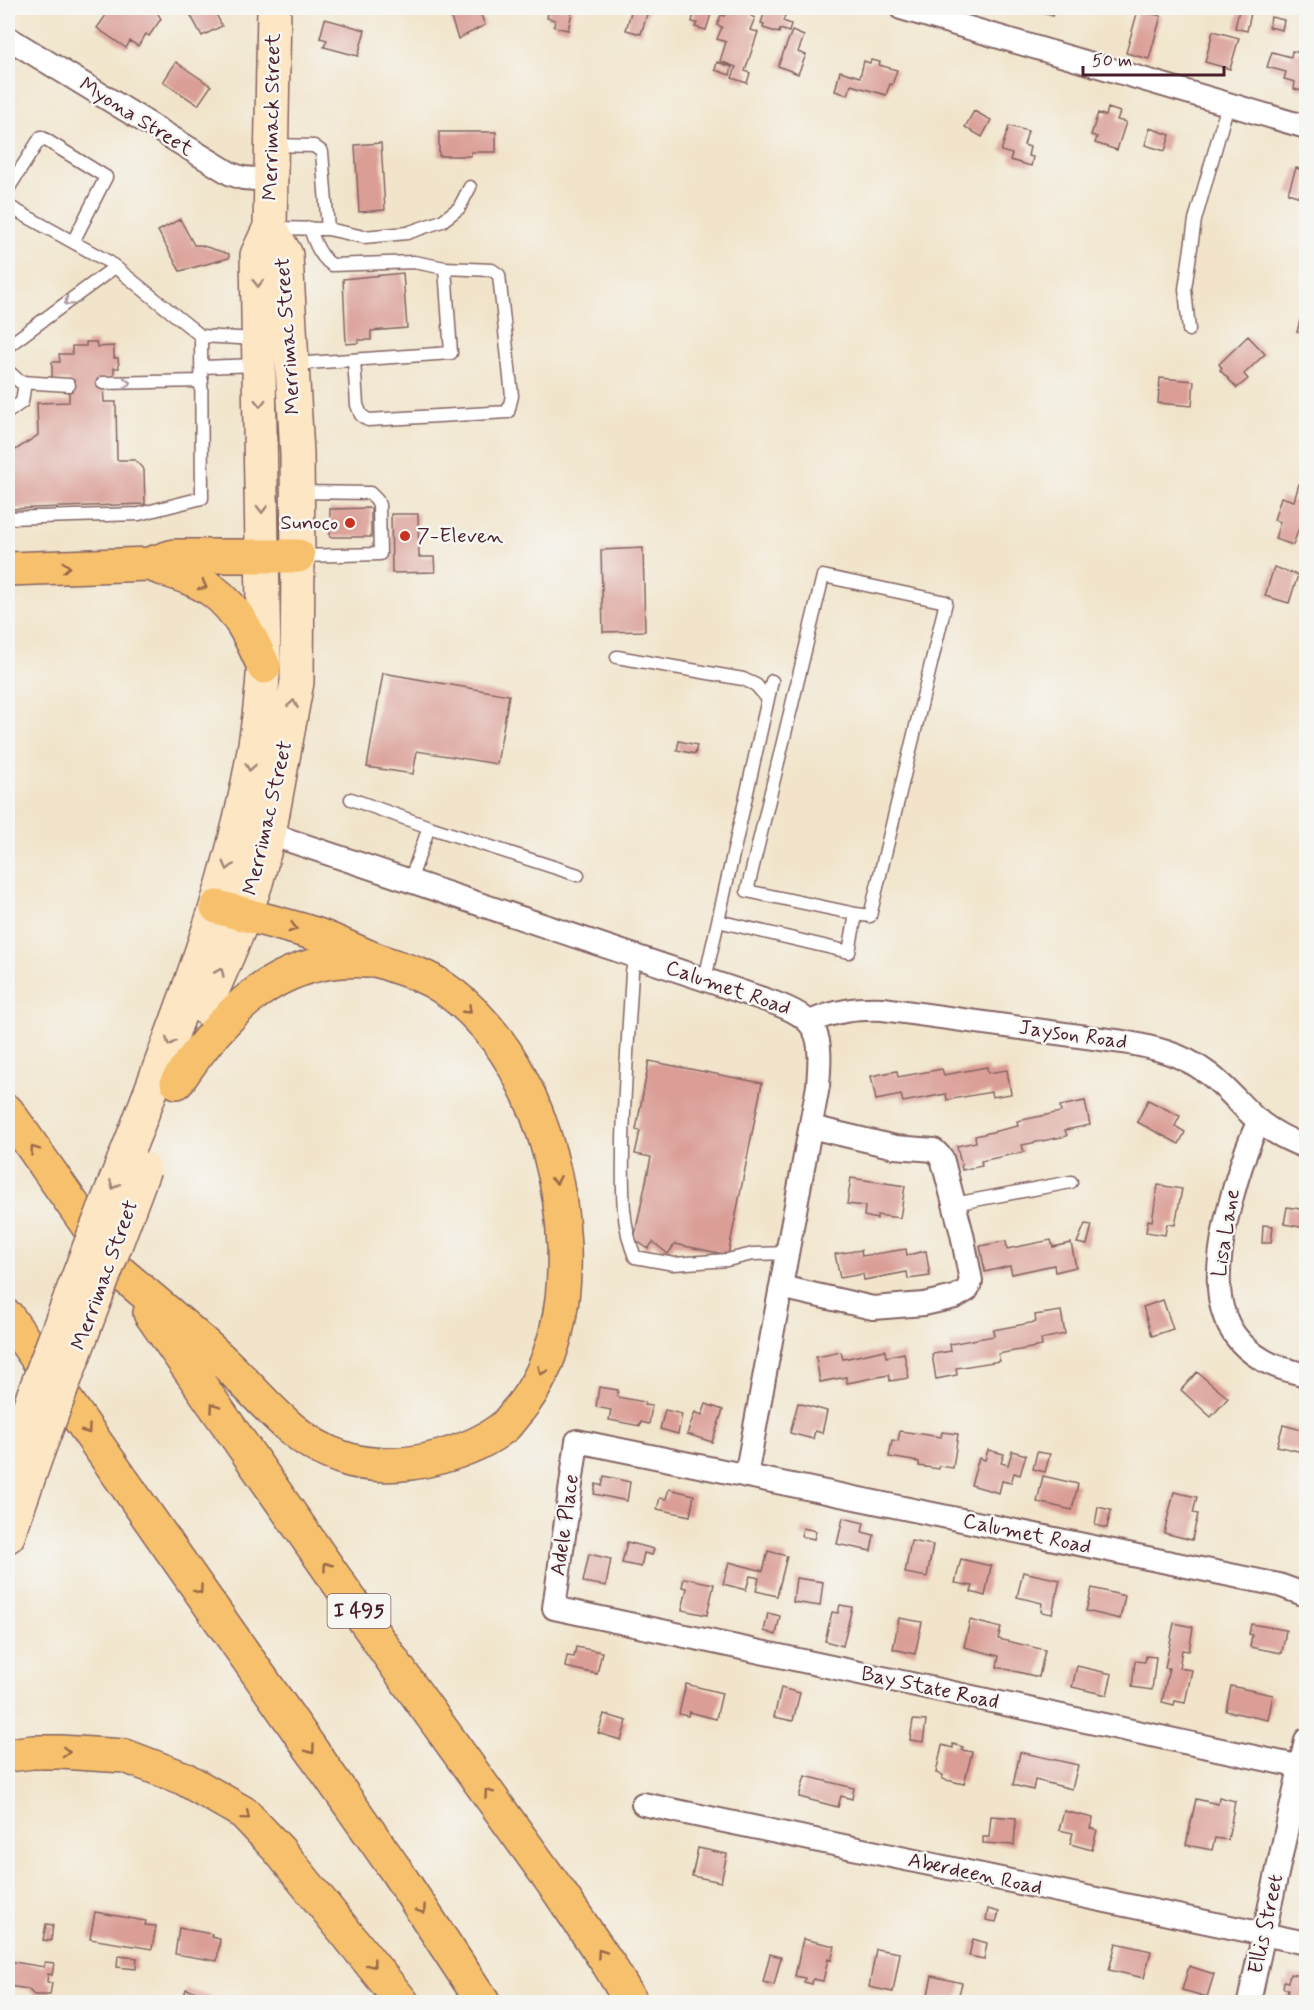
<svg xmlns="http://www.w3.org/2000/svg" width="1314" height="2010" font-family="Mynerve,sans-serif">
	<rect width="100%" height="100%" fill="#f6f6f2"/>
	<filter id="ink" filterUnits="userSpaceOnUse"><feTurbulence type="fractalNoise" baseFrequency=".0167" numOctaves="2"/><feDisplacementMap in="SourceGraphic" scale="12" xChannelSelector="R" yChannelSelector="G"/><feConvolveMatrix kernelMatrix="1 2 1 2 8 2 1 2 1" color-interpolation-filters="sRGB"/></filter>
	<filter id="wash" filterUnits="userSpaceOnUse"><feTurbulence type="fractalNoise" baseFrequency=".008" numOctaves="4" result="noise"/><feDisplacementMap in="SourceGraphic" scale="24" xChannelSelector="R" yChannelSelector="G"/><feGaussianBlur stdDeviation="1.35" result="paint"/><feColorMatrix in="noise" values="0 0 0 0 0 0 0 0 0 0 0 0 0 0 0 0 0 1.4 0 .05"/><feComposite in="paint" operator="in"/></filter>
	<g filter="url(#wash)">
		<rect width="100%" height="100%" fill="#f1e4ca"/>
		<g id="blocks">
			<path fill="#da9e96" d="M111,8h39l7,4 4,7 -12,17 -3,-2 -8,12 -8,-5 -4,7 -29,-20z
				M202,8h11l9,18 -20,10 -12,-22z
				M471,8h7l7,17 -27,14 -7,-21z
				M549,8h24l-5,22 -14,-3 1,-7 -8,-2z
				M632,8h17l-8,26 -15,-4z
				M684,8h29l-7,22 -11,-3 2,-4 -5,-1 2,-9 -11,-3z
				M727,8h27l-3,8 4,2 -5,12 8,2 -13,39 5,2 -3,10 -15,-5 4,-11 -16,-6 6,-19 -9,-3 5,-12 -5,-2 4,-10 3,1z
				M766,8l21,2 -4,11 8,3 -2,8 -9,-3 -1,4 -16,-5 1,-4 -3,-1z
				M1026,8h30l-3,8z
				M1138,10l23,6 -12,43 -23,-6z
				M1239,10l12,3 -4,18 -12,-3z
				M1271,17l13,3 -2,10 -13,-3z
				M325,19l40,11 -7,26 -34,-9 3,-7 -7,-2z
				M792,31l12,5 -6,16 8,3 -8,19 -20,-8z
				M1213,31l26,7 -9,31 -25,-7z
				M1303,47l3,1v37l-2,-1 -2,7 -8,-2 1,-7 -11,-3 2,-7 -19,-5 5,-15 19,5 1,-6 9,2z
				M871,60l9,2 -1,3 18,5 -5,15 -2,-1 -4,11 -35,-10 -3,10 -13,-4 5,-20 20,6 4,-16 6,2z
				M176,62l35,24 -13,19 -35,-23z
				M717,62l15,5 -2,8 -15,-5z
				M1108,108l12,4 -3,8 9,2 -9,28 -22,-7 2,-6 -6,-2 7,-22 8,3z
				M974,111l17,9 -9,17 -17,-10z
				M1009,126l19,5 -4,14 6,2 -2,9 5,1 -2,9 -21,-6 2,-6 -11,-3z
				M1150,128l20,7 -5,16 -20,-6z
				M439,132h57v20h-25v4h-32z
				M381,143l4,67 -26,2 -4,-67z
				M1296,168l10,3v28l-18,-6z
				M180,219l14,26h6l29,9v4l-49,13 -22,-40z
				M403,273l4,55 -36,3v9h-13v3l-12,1 -3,-65z
				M1300,320l6,2v12l-9,-2z
				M1248,336l17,18 -21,20 4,5 -11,9 -17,-18 2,-2 -3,-4z
				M86,342h10l1,5 17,-1v12h4l1,10h-5v11h-11l1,23h12l1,58h18l9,10 1,34 -137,5v-54l30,-20 -1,-32 32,-1v-22l-17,1v-19h8l-1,-8h13v-8h14z
				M1160,378l34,3 -2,25 -34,-3z
				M1299,484l7,2v28l-4,14h-3l-6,17 -18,-6 5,-17 -6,-2 7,-23 13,4z
				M371,508v29h-41v-28z
				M391,514h27l1,43h15l1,15 -43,1z
				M643,548l2,83 -42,1 -2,-82z
				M1274,567l24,8 -9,28 -24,-7z
				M383,673l126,22 -12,69 -80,-13 -4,23 -46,-7z
				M679,741l18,4 -2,9 -18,-4z
				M649,1061l113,22 -34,172 -53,-11 -7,10 -15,-12 -5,7 -14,-10 17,-82 -16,-3 5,-23 -4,-1z
				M987,1067l1,6 19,-3 4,24 -19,3 -1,-5 -44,8 -1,-6 -43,8 -2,-7 -25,5 -5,-24 26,-5 1,6 44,-8 2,6z
				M1148,1100l32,16 -5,10 10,6 -6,12 -42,-22z
				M1085,1101l5,24 -25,5 2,6 -45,9 2,7 -43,9 1,5 -20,4 -5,-24 19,-4 -1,-6 43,-10 -1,-5 44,-9 -1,-6z
				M851,1178l54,8 -5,32 -23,-3v4l-13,-3 1,-10 -18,-2z
				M1158,1185l24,4 -7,36 -8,-1 -2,11 -19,-3 2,-12 4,1z
				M1287,1207l19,3v18l-22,-4z
				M1085,1224l7,1 -5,20 -10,-2z
				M1263,1225l10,1 -2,17h-9z
				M1051,1240l2,7 18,-4 5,24 -21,5 -1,-7 -42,9 -2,-8 -25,6 -5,-26 26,-5 1,8z
				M906,1249l1,6 19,-4 4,25 -22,3 -1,-7 -43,8 -1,-6 -23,4 -5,-24 26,-4 1,6z
				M1163,1300l10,29 -21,7 -9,-29z
				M1061,1311l4,23 -24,5 1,7 -44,8 2,7 -44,7 1,7 -21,4 -4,-25 19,-3 -1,-7 44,-8 -1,-6 43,-8 -1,-7z
				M885,1350l1,7 18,-4 5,25 -19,3 -1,-6 -42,8 -1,-6 -26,5 -4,-25 25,-5 2,7z
				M1197,1372l31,26 -17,19 -30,-27z
				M599,1387l19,3 -1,7 28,5 -1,3 8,1 -3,18 -8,-2 -1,4 -31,-6 2,-10 -15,-3z
				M798,1403l29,8 -5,22 -7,-2 -2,8 -23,-6z
				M706,1404l17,6 -11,32 -25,-8 8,-22 7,3z
				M665,1410l17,4 -4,20 -18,-5z
				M1283,1425l23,6v22l-29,-7z
				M900,1431l41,6 1,-5 16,2 -5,34 -14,-2v3l-20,-3v-4l-30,-5 3,-17 6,1z
				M988,1450l16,4 -3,9 7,2 4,-14 14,4 -6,20 -6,-2 -3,10 -9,-2 -3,12 -28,-8 8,-27 6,2z
				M1037,1452l13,2 -5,18 -12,-3z
				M604,1476l26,6 -3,19 -33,-7 2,-10 6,2z
				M1043,1476l35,8 -6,26 -35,-8z
				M669,1489l25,6 -4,21 -33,-7 3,-11 6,1z
				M1174,1492l23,5 -4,16 5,1 -6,26 -28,-7z
				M1098,1507l13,3 -4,18 -12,-3z
				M843,1518l21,5 -2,9 12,3 -3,16 -34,-7z
				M803,1528l13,3 -2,8 -13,-3z
				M911,1541l22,4 -6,32 -22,-4z
				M627,1542l27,7 -2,6 -8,-2 -3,14 -19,-4z
				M768,1551l19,5 -10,40 -21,-5 3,-13 -9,-2 -4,14 -23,-6 6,-22 34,9z
				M589,1554l22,5 -5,27 -23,-4z
				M961,1559l30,7 -6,30 -14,-4 2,-6 -18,-3z
				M1023,1572l37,8 -8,34 -11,-2 1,-9 -25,-6z
				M684,1578l30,6 -7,31 -25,-5 5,-22 -5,-1z
				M796,1578l27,4 -3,24 -27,-4z
				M1092,1588l33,8 -5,23 -34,-8z
				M840,1605l12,2 -9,39 -18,-5 7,-29 6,1z
				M768,1613l12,3 -4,19 -12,-4z
				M899,1618l23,4 -7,32 -22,-5z
				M970,1620l31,8 -3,11 47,11 -6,27 -42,-10 2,-11 -35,-9z
				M1174,1623l19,4 -4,24 -7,-1 -3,18 13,2 -7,33 -10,-2 -1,4 -12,-3 7,-34h-4z
				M1251,1624l35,6 -4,23 -32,-6 2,-12 -3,-1z
				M576,1647l26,5 -5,22 -32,-7 2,-11 7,1z
				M1146,1656l10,1 -4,33 -20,-3 3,-26 10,1z
				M1077,1666l35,8 -5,21 -35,-8z
				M686,1684l36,9 -6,26 -27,-7 -1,4 -9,-2z
				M1231,1686l42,9 -5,25 -42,-9z
				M781,1688l19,5 -7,28 -19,-4z
				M604,1714l23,7 -6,19 -23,-7z
				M913,1720l13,1 -3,21 -13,-2z
				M953,1744l10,3 -1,3 10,2 -8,32 -22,-5 1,-4 -7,-2 6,-28 11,3z
				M1020,1752l58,13 -6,24 -37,-9 -2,10 -20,-5z
				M805,1776l49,12 -2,11 -11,-3 -3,11 -39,-10z
				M1219,1797l16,4 -7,39 -13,-2 -3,12 -26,-5 10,-46 22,5z
				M1064,1811l29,7 -3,10 7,2 -5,20 -22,-6 3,-11 -14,-3z
				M991,1816l25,2 -2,27 -31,-2v-6h6z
				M698,1848l29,6 -6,28 -29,-6z
				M988,1909l11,3 -3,10 -10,-2z
				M95,1912l51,9 -1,4 11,1 -4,23 -62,-10z
				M46,1924l7,1 -2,16 -8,-1z
				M179,1928l33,6 -1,3 9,2 -3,22 -42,-7z
				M803,1939l32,7 -4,14 -3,-1 -5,22 -10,-2 -1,5 -8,-2 1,-4 -10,-2z
				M973,1939l14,4 -3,16 -15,-3z
				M1116,1943l35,8 -7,27 -35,-8z
				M876,1949l24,4 -7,39 -24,-5z
				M770,1954l11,3 -7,28 -11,-3z
				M118,1956l19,2 -1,11 -19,-2z
				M8,1961l36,6 1,-5 9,1 -2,12 -4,-1 -1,8 5,1 -2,12h-16l-6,-6 -20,-3z
				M1189,1966l25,8 -7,23 -25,-7z
				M1290,1974l16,3v25h-21l3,-12 -5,-2 1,-7 4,1z
				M932,1976l30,7 -5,19h-16l-14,-3z
				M186,1989l36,11 -1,2h-39z"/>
		</g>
	</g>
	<g filter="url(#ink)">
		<use href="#blocks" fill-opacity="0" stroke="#846463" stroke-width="1.5"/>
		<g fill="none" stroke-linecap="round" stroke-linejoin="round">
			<g stroke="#846463" stroke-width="15">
				<path id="lane" d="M274,145l40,1 8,6 6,77
					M8,189l33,-52 65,40 -33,65
					M8,206l101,56 92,74 56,3
					M274,228l54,1 36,8 43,-4 35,-12 17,-13 11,-21
					M1189,330l-4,-41 10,-69 33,-116
					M8,346l107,-79
					M354,360l3,45 4,10 7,5 140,-8 4,-16 -13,-121 -7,-5 -47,-2
					M293,364l158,-11 -6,-85 -31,-6 -82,3c-12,-8 -18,-23 -22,-37
					M202,367l55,-2
					M8,371l12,11 49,3
					M103,383l99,-2
					M8,412l14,-10 3,-20
					M298,492l72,1 7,7 2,5 1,49 -80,2
					M8,518l131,-4 63,-16 -1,-162
					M617,657l126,22 13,6 12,14
					M351,799l78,28 -19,54
					M429,827l149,48
					M718,921l131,31 7,-38 -109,-23 76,-315 123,26 -76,314 -14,-2
					M636,956l-4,16c-3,57 -8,114 -9,171 0,39 -3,78 12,114l39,7 53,-4 26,-6 35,-1
					M705,979l67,-298
					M954,1204l117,-22"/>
			</g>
			<g stroke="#846463" stroke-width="26">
				<path id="street" d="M901,8l405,119
					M8,38l223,136 12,4 27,2
					M255,829l514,172c52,18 53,33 49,85l-72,390
					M810,1022c24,-11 46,-14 73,-13l240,33c30,5 59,12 83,30 19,13 34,33 51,48 14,11 33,21 49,27
					M1259,1121c-16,33 -25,65 -33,100 -11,52 -17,108 37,139 13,8 29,11 43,15
					M781,1287l92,21 51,-4 31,-7 12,-7 4,-9 -9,-47 -20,-76 -8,-8 -39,-3 -84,-20
					M1306,1595l-27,-10 -702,-144 -23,167 752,160
					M643,1804l663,139
					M1249,2002l57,-262"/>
			</g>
			<g stroke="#846463" stroke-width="36">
				<path id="secondary" d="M205,1008l40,-93 11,-32 13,-49 28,-152 1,-126 -1,-102 -11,-199 -16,-28
					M136,1130c57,-151 119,-305 128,-468l-7,-407 13,-28 4,-219
					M8,1536l30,-85"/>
			</g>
			<g stroke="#846463" stroke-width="36">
				<path id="highway" d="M149,564c22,8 46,14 64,27 26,19 39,49 51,76
					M8,569l141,-5 25,-8h124
					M177,1082c47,-69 100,-127 190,-121
					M8,1112l101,144
					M121,1273c35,30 71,59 104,90 36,34 67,78 115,94 33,12 67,9 100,0 22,-6 47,-16 65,-31 5,-5 10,-13 15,-18 69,-85 48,-241 0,-331 -17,-34 -46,-69 -78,-90 -19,-13 -40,-18 -60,-25 -23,-8 -44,-20 -67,-28 -32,-10 -66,-18 -98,-27
					M150,1313l259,371 151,209 49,72 22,37
					M8,1317l387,552 88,133
					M8,1755l25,-3h27l65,4 58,22 61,35 35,37 123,152"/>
			</g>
			<use href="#lane" stroke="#fff" stroke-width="12"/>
			<use href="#street" stroke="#fff" stroke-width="22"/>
			<use href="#secondary" stroke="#fce6c4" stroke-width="33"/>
			<use href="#highway" stroke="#f7c06c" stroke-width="33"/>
			<g stroke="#846463" stroke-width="36" stroke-linecap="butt">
				<path id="secondary-bridge" d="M15,1444l79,-209 42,-105
					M38,1451l106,-282"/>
			</g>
			<use href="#secondary-bridge" stroke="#fce6c4" stroke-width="33"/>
		</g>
		<defs><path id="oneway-chevron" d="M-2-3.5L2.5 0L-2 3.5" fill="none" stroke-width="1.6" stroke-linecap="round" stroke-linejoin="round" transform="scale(1.5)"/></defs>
		<g stroke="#a38278">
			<use href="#oneway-chevron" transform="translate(258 283) rotate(89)"/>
			<use href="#oneway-chevron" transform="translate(260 403) rotate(90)"/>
			<use href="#oneway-chevron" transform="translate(262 509) rotate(89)"/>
			<use href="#oneway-chevron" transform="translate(293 704) rotate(-80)"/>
			<use href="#oneway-chevron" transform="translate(250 767) rotate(99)"/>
			<use href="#oneway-chevron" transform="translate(228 866) rotate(104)"/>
			<use href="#oneway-chevron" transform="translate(220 972) rotate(-66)"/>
			<use href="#oneway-chevron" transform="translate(170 1042) rotate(111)"/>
			<use href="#oneway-chevron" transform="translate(114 1185) rotate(112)"/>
		</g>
		<g stroke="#ae9aa0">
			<use href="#oneway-chevron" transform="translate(68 302) rotate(143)"/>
			<use href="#oneway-chevron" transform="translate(127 383)"/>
		</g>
		<g stroke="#986748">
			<use href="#oneway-chevron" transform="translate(66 567) rotate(-2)"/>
			<use href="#oneway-chevron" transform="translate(203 586) rotate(29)"/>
			<use href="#oneway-chevron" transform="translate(293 928) rotate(16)"/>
			<use href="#oneway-chevron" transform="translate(468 1010) rotate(44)"/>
			<use href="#oneway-chevron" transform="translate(34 1150) rotate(-125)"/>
			<use href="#oneway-chevron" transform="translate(556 1180) rotate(80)"/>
			<use href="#oneway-chevron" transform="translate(542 1371) rotate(115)"/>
			<use href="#oneway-chevron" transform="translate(214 1407) rotate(-125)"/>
			<use href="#oneway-chevron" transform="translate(87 1430) rotate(55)"/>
			<use href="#oneway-chevron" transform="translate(327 1566) rotate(-125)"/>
			<use href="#oneway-chevron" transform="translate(199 1590) rotate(55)"/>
			<use href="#oneway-chevron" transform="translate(311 1750) rotate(55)"/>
			<use href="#oneway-chevron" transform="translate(66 1752) rotate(2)"/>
			<use href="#oneway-chevron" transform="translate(488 1793) rotate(-126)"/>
			<use href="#oneway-chevron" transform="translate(246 1816) rotate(40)"/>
			<use href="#oneway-chevron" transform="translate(422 1910) rotate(56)"/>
			<use href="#oneway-chevron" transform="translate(601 1953) rotate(-124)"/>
			<use href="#oneway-chevron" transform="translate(372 1964) rotate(52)"/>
		</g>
	</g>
	<g fill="#c8321e" stroke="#f6f6f2" stroke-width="2">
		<circle cx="350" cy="523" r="6"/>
		<circle cx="405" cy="536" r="6"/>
	</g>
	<g text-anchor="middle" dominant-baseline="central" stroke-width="5" stroke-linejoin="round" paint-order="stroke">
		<rect fill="#f6f6f2" stroke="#7e6067" stroke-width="1.5" x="327.5" y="1594" width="63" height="34" rx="4.5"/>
		<g font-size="20" font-weight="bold" fill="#4a1f2b">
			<text x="359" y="1611">I 495</text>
		</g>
		<g font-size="21" fill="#4a1f2b" stroke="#f6f6f2">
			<text transform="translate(136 117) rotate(32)">Myona Street</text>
			<text transform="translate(272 117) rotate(-89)">Merrimack Street</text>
			<text transform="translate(288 336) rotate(-94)">Merrimac Street</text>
			<text transform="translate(268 818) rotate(-77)">Merrimac Street</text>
			<text transform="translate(728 988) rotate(19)">Calumet Road</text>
			<text transform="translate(1073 1035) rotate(8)">Jayson Road</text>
			<text transform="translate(1226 1233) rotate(-81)">Lisa Lane</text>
			<text transform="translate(105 1275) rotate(-70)">Merrimac Street</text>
			<text transform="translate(565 1525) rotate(-82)">Adele Place</text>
			<text transform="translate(1027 1534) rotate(12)">Calumet Road</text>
			<text transform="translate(930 1688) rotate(12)">Bay State Road</text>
			<text transform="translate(975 1874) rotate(12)">Aberdeen Road</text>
			<text transform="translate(1266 1924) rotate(-78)">Ellis Street</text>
		</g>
		<g font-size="21" fill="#4a1f2b" stroke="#f6f6f2" text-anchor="end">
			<text x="338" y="523">Sunoco</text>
			<text x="417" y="536" text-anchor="start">7-Eleven</text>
		</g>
	</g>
	<rect width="1314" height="2010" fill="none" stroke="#f6f6f2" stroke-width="30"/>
	<path d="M1083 66v9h141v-9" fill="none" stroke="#4a1f2b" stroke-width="3"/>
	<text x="1092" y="66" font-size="18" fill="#4a1f2b" stroke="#f6f6f2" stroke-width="4.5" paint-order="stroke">50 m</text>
</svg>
